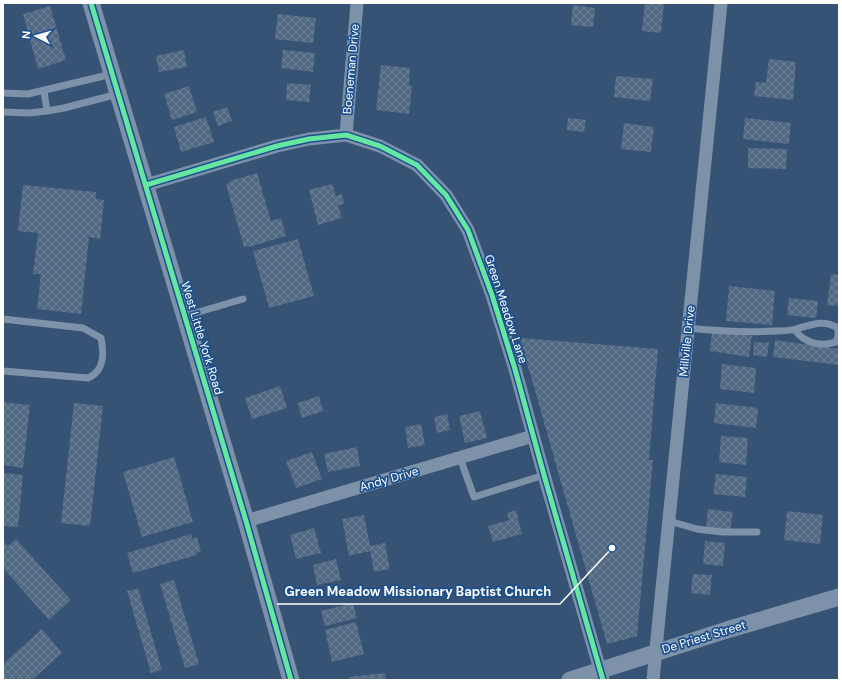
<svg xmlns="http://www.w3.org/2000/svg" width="842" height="683" font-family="'DM Sans',sans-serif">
	<defs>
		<pattern id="building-cross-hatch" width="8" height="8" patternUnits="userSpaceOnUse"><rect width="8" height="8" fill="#526984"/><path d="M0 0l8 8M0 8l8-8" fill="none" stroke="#6c8096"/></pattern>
	</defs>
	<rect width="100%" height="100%" fill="#365274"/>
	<path fill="url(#building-cross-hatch)" d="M645,3h19l-3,30 -19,-2z
		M573,5l22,3 -2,19 -22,-2z
		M50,6l16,54 -28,9 -15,-55z
		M278,14l38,4 -3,25 -38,-4z
		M184,50l3,17 -28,5 -3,-16z
		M283,50l32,3 -2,19 -32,-4z
		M769,59l27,3 -3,38 -39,-4 2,-14 10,1z
		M381,65l29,3 -1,17 3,1 -3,28 -33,-4z
		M616,76l37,3 -3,22 -36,-4z
		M287,83l24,2 -2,17 -23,-2z
		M189,86l8,26 -25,8 -8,-26z
		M227,107l5,14 -14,5 -5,-14z
		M206,117l8,25 -33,10 -7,-25z
		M568,118l18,2 -2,12 -17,-2z
		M745,118l46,5 -2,21 -46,-5z
		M624,123l30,4 -3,25 -30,-3z
		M748,148l39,1 -1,20 -38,-1z
		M257,173l14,48 10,-3 5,18 -37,11v-1l-5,1 -18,-63 5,-2 -1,-1z
		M332,184l4,12 6,-2 2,10 -6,1 4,13 -24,7 -9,-35z
		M23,185l73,7v7l8,1 -4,39 -11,-2 -8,77 -44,-5 4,-35h-8l5,-41 -20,-2z
		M298,239l16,57 -45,12 -16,-57z
		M831,274l8,1v31l-12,-1z
		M729,286l46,5 -3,34 -46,-4z
		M789,298l29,3 -2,17 -29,-3z
		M712,331l40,5 -3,21 -39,-6z
		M520,338l138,11 -9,111h4l-16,176 -30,8z
		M775,340l64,9v16l-66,-8z
		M754,342l15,1 -2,14 -14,-2z
		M722,364l34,4 -2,25 -34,-4z
		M280,386l7,22 -35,11 -7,-21z
		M319,396l4,15 -21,7 -4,-15z
		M3,402l27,3 -7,63 -20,-3z
		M74,403l29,3 -13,120 -29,-3z
		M716,403l42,5 -2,20 -42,-5z
		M480,411l7,27 -22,5 -6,-27z
		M447,414l3,16 -13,3 -3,-16z
		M421,424l4,21 -17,3 -3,-21z
		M721,436l27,2 -2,27 -27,-3z
		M357,447l3,19 -32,6 -4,-18z
		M312,452l10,27 -26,9 -10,-27z
		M174,457l19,65 -51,15 -19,-65z
		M3,473l20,2 -5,52 -15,-1z
		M716,474l31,3 -2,20 -32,-3z
		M708,509l25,3 -3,19 -24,-3z
		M516,510l6,24 -29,8 -5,-16 21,-6 -2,-7z
		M787,511l36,4 -3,29 -36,-4z
		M364,515l6,31 15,-3 5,26 -16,3 -4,-21 -21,5 -7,-37z
		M314,528l7,25 -25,6 -6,-24z
		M191,534l1,5 5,-2 4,14 -5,2 1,2 -64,18 -6,-20z
		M16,539l55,61 -22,20 -46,-52v-27l5,5z
		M705,541l20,2 -2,23 -20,-2z
		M336,559l5,21 -24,5 -4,-20z
		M693,574l19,1 -2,20 -19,-2z
		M174,580l25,84 -14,4 -25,-84z
		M138,588l24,82 -11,3 -24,-82z
		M353,603l4,15 -32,8 -4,-15z
		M356,622l8,32 -32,8 -7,-32z
		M42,629l20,24 -30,27h-29v-16z
		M385,673l1,7h-37v-3z"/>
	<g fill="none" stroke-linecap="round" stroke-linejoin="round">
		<path stroke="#7d92a8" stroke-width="7" d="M44,91l3,20
			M3,93l25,1 84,-20
			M3,112l26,1 18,-2 17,-3 54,-14
			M185,316l58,-17
			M3,319l80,9 18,10c3,15 4,33 -13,40l-85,-7
			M688,328c29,3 58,5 87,3 7,0 14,0 21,-2 16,-4 26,-10 42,-1v8l-2,6c-15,5 -32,1 -41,-12
			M460,458l14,39 70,-22
			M669,521l28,8 25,3h35"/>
		<path stroke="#7d92a8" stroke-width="13" d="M346,135l11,-132
			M146,185l131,-39 32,-7 37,-4 34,11 37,19 29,30 22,35 24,65 23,74 29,106 59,205
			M246,521l287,-85
			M653,680l5,-52 63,-625"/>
		<path stroke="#7d92a8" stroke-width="17" d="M91,3l155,518 45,159
			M570,680l160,-51 109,-32"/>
		<g stroke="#1b4f8f" stroke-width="8">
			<path id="cycleway" d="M91,3l155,518 45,159
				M146,185l131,-39 32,-7 37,-4 34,11 37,19 29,30 22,35 24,65 23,74 29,106 59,205"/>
		</g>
		<use href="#cycleway" stroke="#66e7a1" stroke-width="5"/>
	</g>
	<g text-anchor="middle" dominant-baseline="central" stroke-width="3.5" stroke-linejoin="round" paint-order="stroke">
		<g font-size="12" fill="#fff" stroke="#1b4f8f">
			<text transform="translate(351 69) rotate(-85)">Boeneman Drive</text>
			<text transform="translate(506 309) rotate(72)">Green Meadow Lane</text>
			<text transform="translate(202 338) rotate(73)">West Little York Road</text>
			<text transform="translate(687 341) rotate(-84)">Millville Drive</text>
			<text transform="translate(389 479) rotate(-16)">Andy Drive</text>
			<text transform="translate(704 637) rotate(-17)">De Priest Street</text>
		</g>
	</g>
	<path fill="none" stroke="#fff" stroke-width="1.5" d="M612 548L560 604H277"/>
	<circle fill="#fff" stroke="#1b4f8f" stroke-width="1.5" cx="612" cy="548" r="4"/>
	<g font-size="13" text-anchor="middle" font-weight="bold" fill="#fff" stroke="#1b4f8f" stroke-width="3.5" stroke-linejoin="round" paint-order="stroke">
		<text x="418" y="596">Green Meadow Missionary Baptist Church</text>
	</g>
	<rect width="842" height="683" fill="none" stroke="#ffffff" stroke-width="8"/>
	<g transform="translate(36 36) rotate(276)" stroke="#1b4f8f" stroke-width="3" paint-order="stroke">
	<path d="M0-3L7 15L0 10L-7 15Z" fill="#ffffff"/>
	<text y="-6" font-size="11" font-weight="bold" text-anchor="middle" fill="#ffffff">N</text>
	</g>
</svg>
